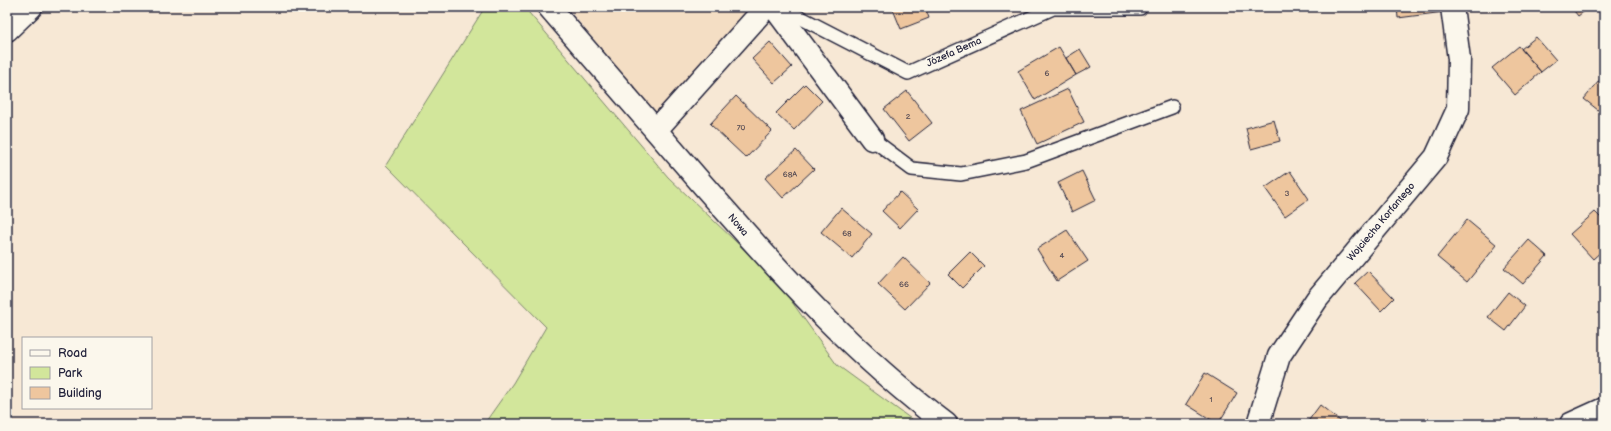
<svg xmlns="http://www.w3.org/2000/svg" width="1611" height="431" font-family="'Balsamiq Sans',sans-serif">
	<rect width="100%" height="100%" fill="#f7e8d5"/>
	<filter id="ink" filterUnits="userSpaceOnUse"><feTurbulence type="fractalNoise" baseFrequency=".025" numOctaves="2"/><feDisplacementMap in="SourceGraphic" scale="8" xChannelSelector="R" yChannelSelector="G"/><feConvolveMatrix kernelMatrix="1 2 1 2 8 2 1 2 1" color-interpolation-filters="sRGB"/></filter>
	<g filter="url(#ink)">
		<path fill="#f4dec4" d="M567,7h200l-97,124z"/>
		<path fill="#d2e69b" stroke="#7a846b" d="M485,7h39l144,170 109,104 60,84 81,59h-434l29,-41 33,-56 -160,-162z"/>
		<path fill="#eec69e" stroke="#22223b" d="M892,7h33l4,11 -28,11z
			M1397,7h47v5l-46,6z
			M1571,7h19l-12,9z
			M1536,37l20,23 -15,12 -20,-23z
			M770,42l22,25 -18,16 -22,-24z
			M1519,46l22,26 -26,23 -23,-27z
			M1059,47l17,28 -41,25 -17,-29z
			M1080,49l11,18 -15,8 -10,-17z
			M1604,75v38l-1,1 -19,-15z
			M805,84l17,17 -28,29 -18,-17z
			M1068,89l16,33 -47,22 -16,-33z
			M907,91l25,32 -23,18 -25,-32z
			M736,96l36,35 -26,27 -36,-34z
			M1274,120l6,21 -29,8 -5,-21z
			M796,150l18,19 -31,29 -18,-20z
			M1082,171l14,29 -24,12 -14,-29z
			M1290,171l19,28 -24,17 -20,-28z
			M900,192l18,17 -18,19 -18,-17z
			M841,208l31,26 -20,24 -31,-26z
			M1595,212l9,9v28l-11,10 -23,-25z
			M1467,220l30,25 -30,37 -30,-25z
			M1067,230l21,31 -31,20 -20,-32z
			M1529,240l18,16 -24,28 -19,-16z
			M970,252l14,14 -22,22 -14,-14z
			M903,257l27,26 -25,26 -27,-25z
			M1368,271l26,27 -13,13 -26,-28z
			M1508,292l17,14 -19,25 -18,-14z
			M1205,373l32,20 -19,31 -32,-20z
			M1320,405l24,19h-38z"/>
		<g fill="none" stroke-linecap="round" stroke-linejoin="round">
			<g stroke="#22223b" stroke-width="16">
				<path id="lane" d="M780,7l128,66 145,-65h87
					M872,139l40,30 49,5 65,-13 146,-54"/>
			</g>
			<g stroke="#22223b" stroke-width="25">
				<path id="street" d="M774,7l98,132
					M7,30l24,-23
					M656,130l110,-123
					M1258,424l21,-68 38,-57 119,-142 22,-48 1,-50 -7,-52
					M1571,424l33,-15"/>
			</g>
			<g stroke="#22223b" stroke-width="25">
				<path id="secondary" d="M549,7c51,59 103,119 154,178 75,86 152,171 243,239"/>
			</g>
			<use href="#lane" stroke="#fbf7ec" stroke-width="13"/>
			<use href="#street" stroke="#fbf7ec" stroke-width="22"/>
			<use href="#secondary" stroke="#fbf7ec" stroke-width="22"/>
		</g>
	</g>
	<g text-anchor="middle" dominant-baseline="central" stroke-width="3" stroke-linejoin="round" paint-order="stroke">
		<g font-size="8" fill="#554b54">
			<text x="1047" y="73">6</text>
			<text x="908" y="116">2</text>
			<text x="741" y="127">70</text>
			<text x="790" y="174">68A</text>
			<text x="1287" y="193">3</text>
			<text x="847" y="233">68</text>
			<text x="1062" y="255">4</text>
			<text x="904" y="284">66</text>
			<text x="1211" y="399">1</text>
		</g>
		<g font-size="10" fill="#22223b" stroke="#fbf7ec">
			<text transform="translate(954 52) rotate(-24)">Józefa Bema</text>
			<text transform="translate(1381 222) rotate(-50)">Wojciecha Korfantego</text>
			<text transform="translate(738 225) rotate(49)">Nowa</text>
		</g>
	</g>
	<rect width="1611" height="431" fill="none" stroke="#fbf7ec" stroke-width="24"/>
	<rect x="12" y="12" width="1587" height="407" fill="none" stroke="#22223b" stroke-width="1.5" filter="url(#ink)"/>
	<rect x="22" y="337" width="130" height="72" fill="#fbf7ec" stroke="#a4a2a5"/>
	<rect x="30" y="350" width="20" height="6" fill="#fbf7ec" stroke="#a4a2a5"/>
	<text x="58" y="357" font-size="12" fill="#22223b">Road</text>
	<rect x="30" y="367" width="20" height="12" fill="#d2e69b" stroke="#a4a2a5"/>
	<text x="58" y="377" font-size="12" fill="#22223b">Park</text>
	<rect x="30" y="387" width="20" height="12" fill="#eec69e" stroke="#a4a2a5"/>
	<text x="58" y="397" font-size="12" fill="#22223b">Building</text>
</svg>
